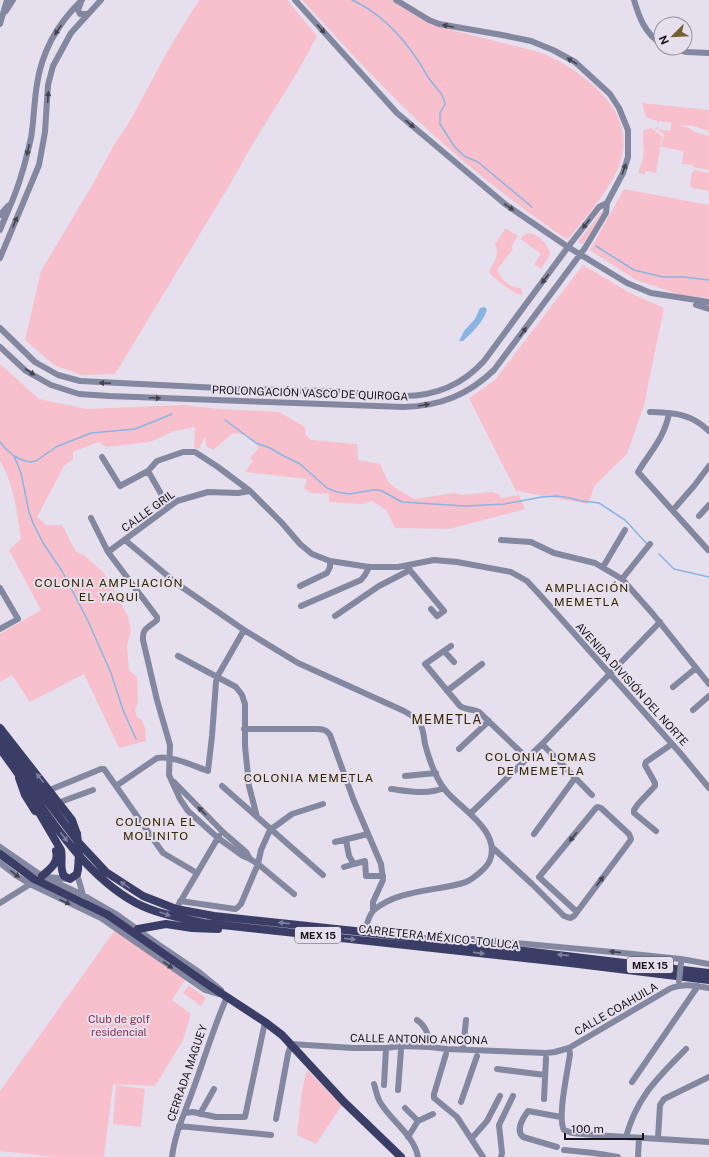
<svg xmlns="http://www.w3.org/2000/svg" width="709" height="1157" font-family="'Public Sans',sans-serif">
	<rect width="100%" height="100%" fill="#e6dfed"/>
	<path fill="#f8c0cc" d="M199,0h88l30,36 -19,35 -46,74 -23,41 -114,188 -33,1 -28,-10 -29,-25 16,-69 53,-89 20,-37 16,-24 37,-69z
		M302,0h89l30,19 18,8 100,25c18,7 33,16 48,28 31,25 48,56 28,95 -10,20 -31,44 -45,62l-4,2c-53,-36 -104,-77 -151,-121 -39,-37 -76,-78 -113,-118z
		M642,103l67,7v21l-16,-5 -16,-1 12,3 6,4 14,4v34l-16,-3v-2l-11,-1 2,-17 -1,4 -22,-4 3,-13 -9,-6 3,-1v2l12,2 2,-8 -13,-2 -1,3 -1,-3 -11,-4z
		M651,128l11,8 -6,37 -11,-2v3l-7,-1 5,-14 1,-11 -1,-1v-16z
		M695,170l14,3v18l-16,-3 -3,-2 2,-14z
		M624,189l85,16v93l-28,-3 -45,-15 -46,-30z
		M604,209v1l-21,34h-3l-1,-4z
		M505,229h2l11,7 -7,11 2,2 -16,21c4,10 13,17 23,18l3,5 -1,2c-8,0 -23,-14 -30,-19l-3,-5c5,-9 11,-16 6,-27z
		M528,233c9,0 22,13 22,22l-9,14 -7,-5 7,-10 -20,-15 1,-3z
		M583,265l47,28 34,15 -20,97 -17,49 -32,31 -7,19 -72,-13 -47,-93 25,-17z
		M0,364l39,35 48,10 97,-4 35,4 60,3 26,15 1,8 5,5 46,4 1,16 22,4 8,18 9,7 17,10 40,-6 8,2 30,-3 7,2 2,4 18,-3 6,14 -76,20 -54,-1 -9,-18 -14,-9 -10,3 -33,-2v-8l-19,-1 -6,-5 3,-9 -62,-7 8,-11 -3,-3 9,-10 -11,-13 -15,-2 -20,17 -7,-4 -1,-10 -6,13 -5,-1 1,-21 -21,4 -24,11 -44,5 -8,-5 -25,10v7l-9,7 -27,51 9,8h16l14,27 8,3 20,18 24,43 3,14 -4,17 2,23 8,7 1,25 -3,8 2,7 4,2 4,9 1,13 -27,7 -35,-74 -54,28 -18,-27 -12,7v-48l41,-24 -32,-60 12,-11c-4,-26 -7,-55 -21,-78z
		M115,930l71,48 -14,22 19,14 -8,26 -28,46 -42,-2 -9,73h-48l-56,-6v-60z
		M189,985l17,13 -5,8 -18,-13z
		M307,1070l35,35 -26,39 -19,-9 5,-45z
		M116,1085l29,4 -4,38 -28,-3z"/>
	<path fill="#88b5e3" d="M485,307l2,3c-4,12 -15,23 -24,31h-4l5,-10 11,-12 5,-11z"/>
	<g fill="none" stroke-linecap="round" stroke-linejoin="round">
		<path stroke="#88b5e3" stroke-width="1.5" d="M352,0c29,13 50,36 67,62 4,6 7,13 12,19 7,10 11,10 14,23l-5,9v11l14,22 10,10 14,6 54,45
			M596,246l38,24 29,7h21l25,3
			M225,420l31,23 14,5 12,7 18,9 27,24 10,4 12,2 24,-4h7l22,12 63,4 39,-2 38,-7 15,-1 13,2 12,3 17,2 26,17 22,24
			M0,442l6,7 8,7 8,4 8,2 6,-1 20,-14 35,-14 44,-4 37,-15
			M14,456l7,17 8,39 4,11 10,20 19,28 26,50 23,52 12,37 13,29
			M659,554l15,15 35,8"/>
		<path stroke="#8487a0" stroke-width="6" d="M295,0l102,113 108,91 63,43 59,36 24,10 58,9
			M634,0c5,17 11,34 27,43
			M81,2l-3,8 2,4h8
			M6,11l7,-11
			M0,24l7,-24
			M670,48l17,4 22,1
			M0,215l8,-9
			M0,230c7,-18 16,-35 21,-54 4,-12 7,-25 10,-38 3,-18 3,-36 6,-54 5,-33 22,-62 45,-84
			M0,258l39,-93 6,-33 3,-47 5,-19 18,-33 30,-33
			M696,305l13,4
			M0,328l35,34 23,13 22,6 160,8 88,2 76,5c31,0 59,-12 80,-35l84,-114 31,-40 8,-4
			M0,347l26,24 25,14 28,9 30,2 295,11c36,-1 64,-12 90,-37l91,-122 21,-35 1,-10 16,-30 5,-16v-27l-9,-22 -9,-14 -35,-32 -22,-12 -22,-9 -29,-6 -63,-11 -10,-4 -33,-20
			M650,412c24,1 40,1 59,19
			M669,413c-4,24 -19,39 -31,59l70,78
			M102,457l18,29 28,-15 9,-10 26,-9h12l23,15 32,24 32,32 18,21 12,10 18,7 39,6h29l36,-7 23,2 54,10 16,9 13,14 141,159 28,34
			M148,471l20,35
			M673,510l21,-24 15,-20
			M699,516l10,-11
			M91,518l17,34 49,65v3c-8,8 -15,7 -14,20l14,60 13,45 -1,30 11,24 8,12 30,27 25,18 7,3 8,5 36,30
			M125,540l51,43 68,47 54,33 106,48 15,9c4,8 5,16 6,24 4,15 10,34 21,47 15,18 55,40 44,69 -3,8 -19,21 -27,23 -27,8 -66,7 -89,27 -5,4 -7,15 -10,22
			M501,540l30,2 23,11 41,10 27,16 31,35 56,70
			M108,552l69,-51 31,-9 30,1 12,-2
			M603,567l22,-37
			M408,568l36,43 -7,5 -6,-7
			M622,579l28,-35
			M300,586l27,-13 3,-6v-6
			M0,588l18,31 -18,10
			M301,606l60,-26 4,-5 4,-8
			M335,616l44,-30 31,-16
			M451,646l-26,18 35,42c6,4 13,3 19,6l48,46
			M444,651l10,11
			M178,656l58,31 6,8 3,9v42l4,40 8,31
			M673,687l23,-19
			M447,691l35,-27
			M693,710l16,-14
			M244,729h71c7,0 11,0 15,6l24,66 27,63 2,16 -10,22v9
			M542,744l50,51
			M459,749l30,-28
			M405,776l31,-3
			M174,782l49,50 23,20 4,7
			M116,786l41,-28c14,-3 37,8 51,13l4,-35 4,-54 1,-5 27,-47
			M222,786l101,89
			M52,789l49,-20h3l59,84 34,20
			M391,789c17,2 36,6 53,-1
			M63,801l30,-11
			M470,814l72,-70 118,-122
			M656,831l-22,-18v-3l4,-6 17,-18v-3l-10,-18 1,-3 26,-18
			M534,834l41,-56
			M346,840l3,16 5,8 11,-3 1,15h17
			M335,842l33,-8
			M0,847l42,29 41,19 33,19 43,31 40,27 22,18
			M493,848l39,36 32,32 6,2 4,-2 56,-75 1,-2 -2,-5 -28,-26 -3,-1 -2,1 -57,69 38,35
			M0,863l17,13 13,8 71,34 104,72 13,4
			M344,867l10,-3
			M77,874l6,21
			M47,877l21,2
			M180,901l55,8 2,-1 4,-4 17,-40 3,-14 9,-20 22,-16 31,-10
			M0,903l32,-20
			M176,909l43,-73
			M458,942l15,-3 150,14 58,6 28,5
			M709,988c-13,-2 -25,-5 -38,0l-102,60 1,6c-2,16 -13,63 -6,76l8,3 22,2 115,7
			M417,1020c10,7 11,15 13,27
			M463,1049l3,-29
			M446,1054l-12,40v4l23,19 26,40
			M497,1069l48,6
			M632,1082l66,-96
			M374,1084c2,6 3,13 6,18 11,19 34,33 38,55
			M384,1085l2,-37
			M398,1090l3,-40
			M544,1099l2,-41
			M461,1102l16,-46
			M405,1108l13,13
			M185,1113l8,-1 23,5h29l20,-95
			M200,1114l14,-25
			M276,1119l12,-65 3,-10 62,4h33l15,-2 29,1 17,2 99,4 9,-1 14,-4
			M179,1126l92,9
			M408,1137l10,-16 15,-7
			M626,1137c11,-41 32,-59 60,-88
			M472,1138l15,-17 13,-25
			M658,1138l2,-33 4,-6 45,-22
			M557,1147l-34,-10c-8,-7 0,-19 5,-26l33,6
			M564,1150l30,3 24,4
			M172,1157c3,-25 14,-47 22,-70 11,-30 20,-61 33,-90
			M501,1157l1,-4 -3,-28 14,-29
			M638,1157l1,-19"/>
		<path stroke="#3a3e67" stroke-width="8" d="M0,728l72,92 5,14
			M0,739l79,104 27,29 37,24 33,13 38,7 150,16 345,41
			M0,749c40,52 77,122 136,154 21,11 45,15 68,20l366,40 139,17
			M19,778l6,17 10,16
			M34,804l27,46c2,9 -2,17 3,26l6,3 7,-5 1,-5
			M42,876c8,-7 17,-13 14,-25
			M108,915l99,69 58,38 17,13 62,67 57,55
			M138,929l28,-5 26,4 26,1"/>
		<path stroke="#8487a0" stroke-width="6" d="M679,981l2,-18"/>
		<path stroke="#3a3e67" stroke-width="8" d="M77,834l2,20 -1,15
			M0,854l34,25 74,36"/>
	</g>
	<defs><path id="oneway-solid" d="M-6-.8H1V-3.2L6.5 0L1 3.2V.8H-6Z"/></defs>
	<g fill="#434350">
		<use href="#oneway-solid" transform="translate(448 26) rotate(-168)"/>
		<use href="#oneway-solid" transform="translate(321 29) rotate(48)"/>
		<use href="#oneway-solid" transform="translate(58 30) rotate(123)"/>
		<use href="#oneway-solid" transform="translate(572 61) rotate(-148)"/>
		<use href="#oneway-solid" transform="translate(48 97) rotate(-86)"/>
		<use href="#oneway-solid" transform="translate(410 124) rotate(40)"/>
		<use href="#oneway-solid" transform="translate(28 150) rotate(103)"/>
		<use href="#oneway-solid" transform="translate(624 169) rotate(-70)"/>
		<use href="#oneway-solid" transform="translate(509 207) rotate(35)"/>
		<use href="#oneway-solid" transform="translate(15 222) rotate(-68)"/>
		<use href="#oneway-solid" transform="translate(586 224) rotate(128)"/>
		<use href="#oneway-solid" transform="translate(545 279) rotate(127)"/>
		<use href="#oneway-solid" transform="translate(523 332) rotate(-54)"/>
		<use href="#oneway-solid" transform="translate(30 372) rotate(33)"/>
		<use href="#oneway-solid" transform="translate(105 383) rotate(-177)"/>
		<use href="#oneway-solid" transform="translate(155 398) rotate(2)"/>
		<use href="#oneway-solid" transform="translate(424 405) rotate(-10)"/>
		<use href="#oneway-solid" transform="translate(202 811) rotate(-135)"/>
		<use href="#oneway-solid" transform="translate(573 837) rotate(129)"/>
		<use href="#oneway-solid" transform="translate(15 874) rotate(37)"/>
		<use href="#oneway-solid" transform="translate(600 881) rotate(-53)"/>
		<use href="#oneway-solid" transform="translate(65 902) rotate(25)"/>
		<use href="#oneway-solid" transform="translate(615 952) rotate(-174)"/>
		<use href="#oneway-solid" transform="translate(168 965) rotate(35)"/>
	</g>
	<g fill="#7f7e9d">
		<use href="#oneway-solid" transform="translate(40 778) rotate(-129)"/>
		<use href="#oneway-solid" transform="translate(64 837) rotate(53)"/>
		<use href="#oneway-solid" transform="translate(125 885) rotate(-145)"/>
		<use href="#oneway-solid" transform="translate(165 914) rotate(20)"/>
		<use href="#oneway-solid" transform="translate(284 923) rotate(-174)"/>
		<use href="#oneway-solid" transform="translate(350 939) rotate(6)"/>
		<use href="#oneway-solid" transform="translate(479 953) rotate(6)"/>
		<use href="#oneway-solid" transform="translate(563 955) rotate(-174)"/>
	</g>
	<g text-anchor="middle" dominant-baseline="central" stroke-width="4" stroke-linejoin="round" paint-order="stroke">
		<g fill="#e6dfed" stroke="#56525a" stroke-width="1">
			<rect x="295" y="927" width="46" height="16" rx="3"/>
			<rect x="627" y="957" width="46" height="16" rx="3"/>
		</g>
		<g font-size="10" font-weight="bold" fill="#18161b">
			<text x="318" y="935">MEX 15</text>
			<text x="650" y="965">MEX 15</text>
		</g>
		<g font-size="11" fill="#18161b" stroke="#e6dfed">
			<text transform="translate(310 393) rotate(2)">PROLONGACIÓN VASCO DE QUIROGA</text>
			<text transform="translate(148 511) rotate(-36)">CALLE GRIL</text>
			<text transform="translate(632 684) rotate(48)">AVENIDA DIVISIÓN DEL NORTE</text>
			<text transform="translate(439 937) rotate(6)">CARRETERA MÉXICO - TOLUCA</text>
			<text transform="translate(616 1009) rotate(-30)">CALLE COAHUILA</text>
			<text transform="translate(419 1039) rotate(1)">CALLE ANTONIO ANCONA</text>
			<text transform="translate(187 1073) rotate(-71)">CERRADA MAGUEY</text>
		</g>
		<g font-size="11" fill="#84334c" stroke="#e6dfed">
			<text x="119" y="1019">Club de golf<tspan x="119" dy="13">residencial</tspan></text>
		</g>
		<g font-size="12" letter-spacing="1" fill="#372800" stroke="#e6dfed">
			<text x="109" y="583">COLONIA AMPLIACIÓN<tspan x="109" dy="14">EL YAQUI</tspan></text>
			<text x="587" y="588">AMPLIACIÓN<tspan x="587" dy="14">MEMETLA</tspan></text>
			<text x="541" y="757">COLONIA LOMAS<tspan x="541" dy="14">DE MEMETLA</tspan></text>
			<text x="309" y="778">COLONIA MEMETLA</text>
			<text x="156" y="822">COLONIA EL<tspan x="156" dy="14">MOLINITO</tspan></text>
		</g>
		<g font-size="13" letter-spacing="1" fill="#372800" stroke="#e6dfed">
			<text x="447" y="719">MEMETLA</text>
		</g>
	</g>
	<g transform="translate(673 36) rotate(246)"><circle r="19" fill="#e6dfed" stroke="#948f99"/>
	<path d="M0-3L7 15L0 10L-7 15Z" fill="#73602e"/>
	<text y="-6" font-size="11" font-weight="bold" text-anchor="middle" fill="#18161b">N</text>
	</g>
	<path d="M565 1133v6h78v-6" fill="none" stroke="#18161b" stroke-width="2"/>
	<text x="571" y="1133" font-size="12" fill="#18161b" stroke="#e6dfed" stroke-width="3" paint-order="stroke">100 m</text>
</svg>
